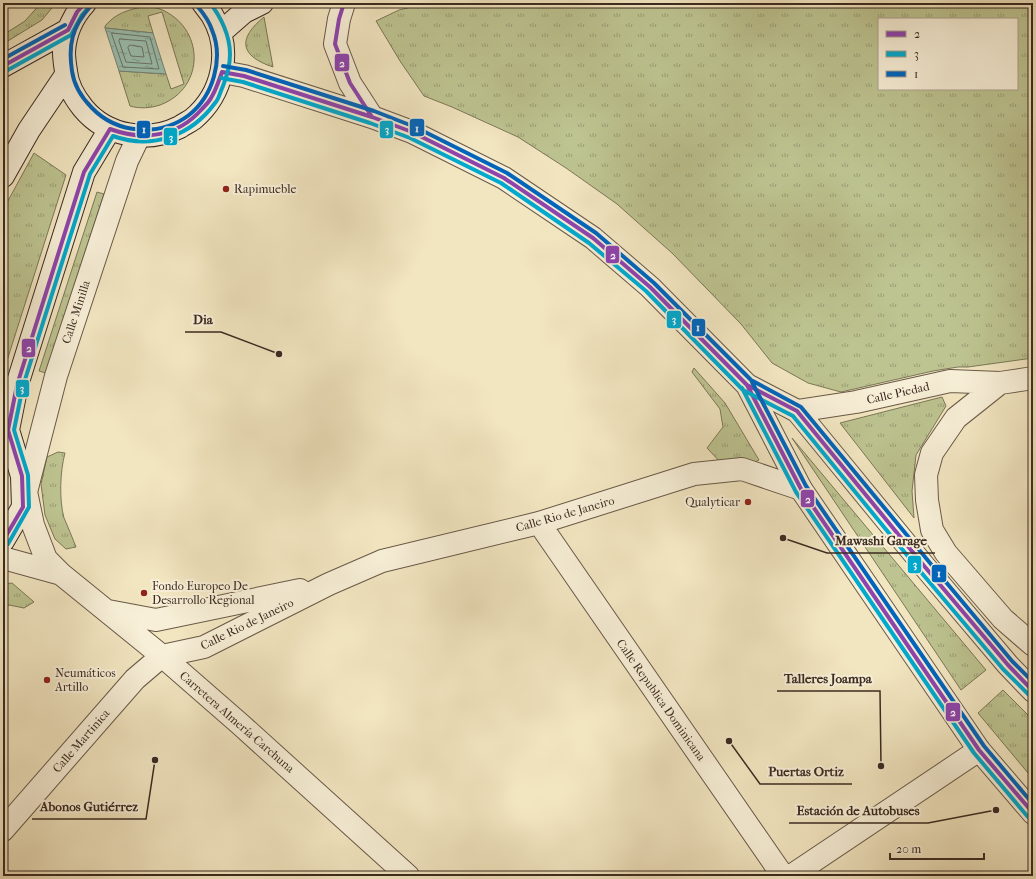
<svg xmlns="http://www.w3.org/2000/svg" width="1036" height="879" font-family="'IM FELL French Canon',serif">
	<defs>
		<pattern id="grass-tufts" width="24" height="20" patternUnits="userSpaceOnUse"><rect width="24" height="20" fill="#bdc491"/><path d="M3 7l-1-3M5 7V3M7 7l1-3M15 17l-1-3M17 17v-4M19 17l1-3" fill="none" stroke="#9b9f76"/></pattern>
		<pattern id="water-ripples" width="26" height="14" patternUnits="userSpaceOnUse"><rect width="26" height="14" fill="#9bc0b0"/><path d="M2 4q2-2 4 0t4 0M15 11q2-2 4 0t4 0" fill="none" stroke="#809c8f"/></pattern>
	</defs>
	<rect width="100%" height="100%" fill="#f2e6c1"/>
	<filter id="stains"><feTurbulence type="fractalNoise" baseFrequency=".005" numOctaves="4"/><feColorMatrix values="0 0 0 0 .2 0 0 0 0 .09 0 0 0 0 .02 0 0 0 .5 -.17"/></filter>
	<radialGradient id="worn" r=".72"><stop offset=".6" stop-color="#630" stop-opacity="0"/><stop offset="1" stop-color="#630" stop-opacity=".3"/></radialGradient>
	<path fill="url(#grass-tufts)" stroke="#7c7758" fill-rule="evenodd" d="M41,3h15l-14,17 -39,24v-9l22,-14z
		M428,3h605v355l-65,9h-10l-25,4 -92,21 -33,-9 -36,-20 -31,-39 -69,-71 -55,-49 -51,-36 -48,-31 -66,-30 -28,-11 -24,-35 -24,-40 23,-11zM879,19h138v70h-138z
		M142,7c6,0 13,0 18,2 45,18 46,79 0,96 -9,3 -20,4 -30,1l-11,-35 47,3 5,15 13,-5 -22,-72 -14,4 5,17 -48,-5v-2c10,-12 22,-16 37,-19z
		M264,17l9,50c-33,-11 -36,-28 -9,-50z
		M34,153l32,22 -62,195 -1,-1v-159z
		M97,192l7,2 -58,179 -7,-2z
		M694,368l31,35 34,57 -6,3 -5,-4 -25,6 -16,-17 16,-21 -3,-18 -28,-37z
		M942,397l4,9 -30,49 -4,36 2,27 -74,-95z
		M792,438l194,232 -25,20z
		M58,452l7,1c-5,18 -6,47 -1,65 4,9 8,19 12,29l-10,2 -11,-10 -10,-24 -4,-31 6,-27z
		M12,583l22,19 -10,6 -15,-3 -6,3v-24z
		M1003,690l30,30v59l-55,-66z"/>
	<path fill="url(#water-ripples)" stroke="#758476" d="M105,28l48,5 13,41 -47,-3z"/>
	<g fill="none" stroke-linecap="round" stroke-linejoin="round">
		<path stroke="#6b7568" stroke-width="1" d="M112,33l38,4 9,32 -36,-2 -11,-32z
			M120,39l26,2 6,23 -26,-2 -7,-21z
			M130,45l12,2 2,10 -13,-1 -3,-8z"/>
		<g stroke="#695948" stroke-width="24">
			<path id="minor" d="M1000,383l-44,35 -24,35 -6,22 1,25 5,30 14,23 57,66 30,26
				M797,411l59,-9 94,-21 50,2 33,-5
				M25,487l8,38 13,34 15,15 101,82 78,68 168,152
				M26,492l30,-116 71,-215 12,-25
				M539,523l244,353
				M3,558l58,16
				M108,611l48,9 144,-30
				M3,830l132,-151 27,-23 42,-9 125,-63 53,-23 157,-38 155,-49 48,-5 59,20
				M791,876l188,-126"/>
		</g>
		<g stroke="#695948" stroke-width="24">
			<path id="tertiary" d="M344,3l-5,16 -4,25 15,39 22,34
				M222,72l22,4 128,41 40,15 92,46 89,60 57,49 97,98 50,26 128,156 83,98 25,26
				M747,385l54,104 178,261 54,63"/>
		</g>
		<g stroke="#3b2a20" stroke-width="24">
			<path id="secondary" d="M85,3c-12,13 -20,31 -21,49 0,6 1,13 2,19 1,14 9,27 17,37 24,29 65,35 97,19 4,-3 9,-5 13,-8 30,-25 40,-69 19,-104 -3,-4 -6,-8 -9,-12
				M220,33l24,-21 18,-9
				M3,66l65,-36
				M3,176l26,-46 37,-55
				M3,541l20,-34 -1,-31 -14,-46 9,-45 67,-213 26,-43"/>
		</g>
		<use href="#minor" stroke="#f7efd7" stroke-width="22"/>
		<use href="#tertiary" stroke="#f7efd7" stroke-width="22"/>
		<use href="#secondary" stroke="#f7efd7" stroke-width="22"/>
		<g stroke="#f7efd7" stroke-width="7">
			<path id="bus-1" d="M344,3l-5,16 -4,25 15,39 22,34
				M3,66l65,-36 9,-18 8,-9
				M747,385l54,104 178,261 54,63
				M3,541l20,-34 -1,-31 -14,-46 9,-45 67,-213 26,-43c33,12 67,8 91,-19 4,-4 8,-8 10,-12 5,-8 8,-18 11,-26l22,4 128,41 40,15 92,46 89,60 57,49 97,98 50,26 128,156 83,98 25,26"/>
		</g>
		<g stroke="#f7efd7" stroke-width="7">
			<path id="bus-2" d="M6,71l65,-36 11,-20 7,-8
				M221,78l22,4 127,41 40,15 91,45 88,60 57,48 97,99 50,26 127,155 83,98 26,26
				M742,388l54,104 178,261 54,64
				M8,544l21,-37 -1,-32 -14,-45 9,-44 67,-212 23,-38c39,14 78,0 102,-33 4,-4 5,-11 8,-17 4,-10 7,-21 7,-32 0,-18 -9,-37 -20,-51"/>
		</g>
		<g stroke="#f7efd7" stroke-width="7">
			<path id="bus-3" d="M90,7c-18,20 -22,38 -18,64 2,15 10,27 20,37 25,26 68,29 97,7 24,-19 35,-56 23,-85 -3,-9 -8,-16 -14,-23
				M3,59l62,-34
				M223,66l23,4 128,41 41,16 92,46 89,60 58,50 97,97 50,27 129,156 82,98 21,21
				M752,382l54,104 178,260 49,58"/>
		</g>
		<use href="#bus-1" stroke="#8e44ad" stroke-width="4"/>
		<use href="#bus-2" stroke="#00a9ce" stroke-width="4"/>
		<use href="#bus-3" stroke="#0065bd" stroke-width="4"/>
	</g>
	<g fill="#8f2418" stroke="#f7efd7" stroke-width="1.5">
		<circle cx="226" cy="189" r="4"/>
		<circle cx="748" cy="502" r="4"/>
		<circle cx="144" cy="593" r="4"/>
		<circle cx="47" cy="680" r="4"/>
	</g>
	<g text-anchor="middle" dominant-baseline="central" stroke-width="4" stroke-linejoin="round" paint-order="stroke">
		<g font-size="12" fill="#3b2a20" stroke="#f7efd7" text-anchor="start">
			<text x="234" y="189">Rapimueble</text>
			<text x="740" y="502" text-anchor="end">Qualyticar</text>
			<text x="152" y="586">Fondo Europeo De<tspan x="152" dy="14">Desarrollo Regional</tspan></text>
			<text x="55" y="673">Neumáticos<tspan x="55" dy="14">Artillo</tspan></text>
		</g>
		<g font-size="12" fill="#3b2a20" stroke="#f7efd7">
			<text transform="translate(76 312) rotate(-72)">Calle Minilla</text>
			<text transform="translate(898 393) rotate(-13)">Calle Piedad</text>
			<text transform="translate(565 514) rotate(-16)">Calle Rio de Janeiro</text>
			<text transform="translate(247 624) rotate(-26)">Calle Rio de Janeiro</text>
			<text transform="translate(661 700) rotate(55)">Calle Republica Dominicana</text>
			<text transform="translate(237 722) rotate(41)">Carretera Almería-Carchuna</text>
			<text transform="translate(81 741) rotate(-49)">Calle Martinica</text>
		</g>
	</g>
	<path fill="none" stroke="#3b2a20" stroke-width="1.5" d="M279 354L221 332H185M783 538L827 553H935M881 766L880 691H777M729 741L760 784H852M155 760L146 819H32M996 810L928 823H789"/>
	<g fill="#3b2a20" stroke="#f7efd7" stroke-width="1.5">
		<circle cx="279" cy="354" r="4"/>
		<circle cx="783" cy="538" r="4"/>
		<circle cx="881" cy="766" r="4"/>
		<circle cx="729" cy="741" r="4"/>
		<circle cx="155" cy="760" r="4"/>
		<circle cx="996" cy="810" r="4"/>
	</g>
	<g font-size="13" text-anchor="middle" font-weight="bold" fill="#3b2a20" stroke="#f7efd7" stroke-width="4" stroke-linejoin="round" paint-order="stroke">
		<text x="203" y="324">Dia</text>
		<text x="881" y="545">Mawashi Garage</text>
		<text x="828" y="683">Talleres Joampa</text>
		<text x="806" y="776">Puertas Ortiz</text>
		<text x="89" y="811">Abonos Gutiérrez</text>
		<text x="858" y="815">Estación de Autobuses</text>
	</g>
	<g stroke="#f7efd7" stroke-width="1.5">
		<rect x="334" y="53" width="16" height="19" rx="4" fill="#8e44ad"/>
		<rect x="409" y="118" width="16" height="19" rx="4" fill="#0065bd"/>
		<rect x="379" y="120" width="15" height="19" rx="4" fill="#00a9ce"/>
		<rect x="136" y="120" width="15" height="19" rx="4" fill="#0065bd"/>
		<rect x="163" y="127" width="15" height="19" rx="4" fill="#00a9ce"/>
		<rect x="605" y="245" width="15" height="19" rx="4" fill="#8e44ad"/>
		<rect x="666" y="310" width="16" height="19" rx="4" fill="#00a9ce"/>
		<rect x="691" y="318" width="15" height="19" rx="4" fill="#0065bd"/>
		<rect x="21" y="338" width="15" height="20" rx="4" fill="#8e44ad"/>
		<rect x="15" y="379" width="15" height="19" rx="4" fill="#00a9ce"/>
		<rect x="800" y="489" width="15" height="19" rx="4" fill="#8e44ad"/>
		<rect x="907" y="555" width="15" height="19" rx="4" fill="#00a9ce"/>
		<rect x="931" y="564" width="16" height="19" rx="4" fill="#0065bd"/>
		<rect x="945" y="702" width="16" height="20" rx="4" fill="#8e44ad"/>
	</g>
	<g font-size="11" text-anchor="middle" font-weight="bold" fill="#fff">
		<text x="342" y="67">2</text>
		<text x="417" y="132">1</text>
		<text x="387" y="133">3</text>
		<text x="144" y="133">1</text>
		<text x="171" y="141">3</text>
		<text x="613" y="259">2</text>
		<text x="674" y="323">3</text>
		<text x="698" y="331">1</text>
		<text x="29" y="352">2</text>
		<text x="22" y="392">3</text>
		<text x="808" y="503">2</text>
		<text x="915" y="568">3</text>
		<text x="939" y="577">1</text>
		<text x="953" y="716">2</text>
	</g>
	<rect width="1036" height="879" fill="none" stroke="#f2e6c1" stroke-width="16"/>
	<rect x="4" y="4" width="1028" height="871" fill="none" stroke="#3b2a20" stroke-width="2"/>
	<rect x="8" y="8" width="1020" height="863" fill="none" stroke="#3b2a20"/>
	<rect x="878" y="18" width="140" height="72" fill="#f7efd7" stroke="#aca08e"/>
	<rect x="886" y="31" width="20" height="6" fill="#8e44ad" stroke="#aca08e"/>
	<text x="914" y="38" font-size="12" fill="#3b2a20">2</text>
	<rect x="886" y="51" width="20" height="6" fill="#00a9ce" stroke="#aca08e"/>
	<text x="914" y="58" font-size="12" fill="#3b2a20">3</text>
	<rect x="886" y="71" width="20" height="6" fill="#0065bd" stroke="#aca08e"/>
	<text x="914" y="78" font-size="12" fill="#3b2a20">1</text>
	<path d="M890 853v6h94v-6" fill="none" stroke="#3b2a20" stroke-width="2"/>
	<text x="896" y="853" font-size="12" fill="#3b2a20" stroke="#f7efd7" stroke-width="3" paint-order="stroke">20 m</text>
	<rect width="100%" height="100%" filter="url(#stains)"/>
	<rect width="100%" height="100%" fill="url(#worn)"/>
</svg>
